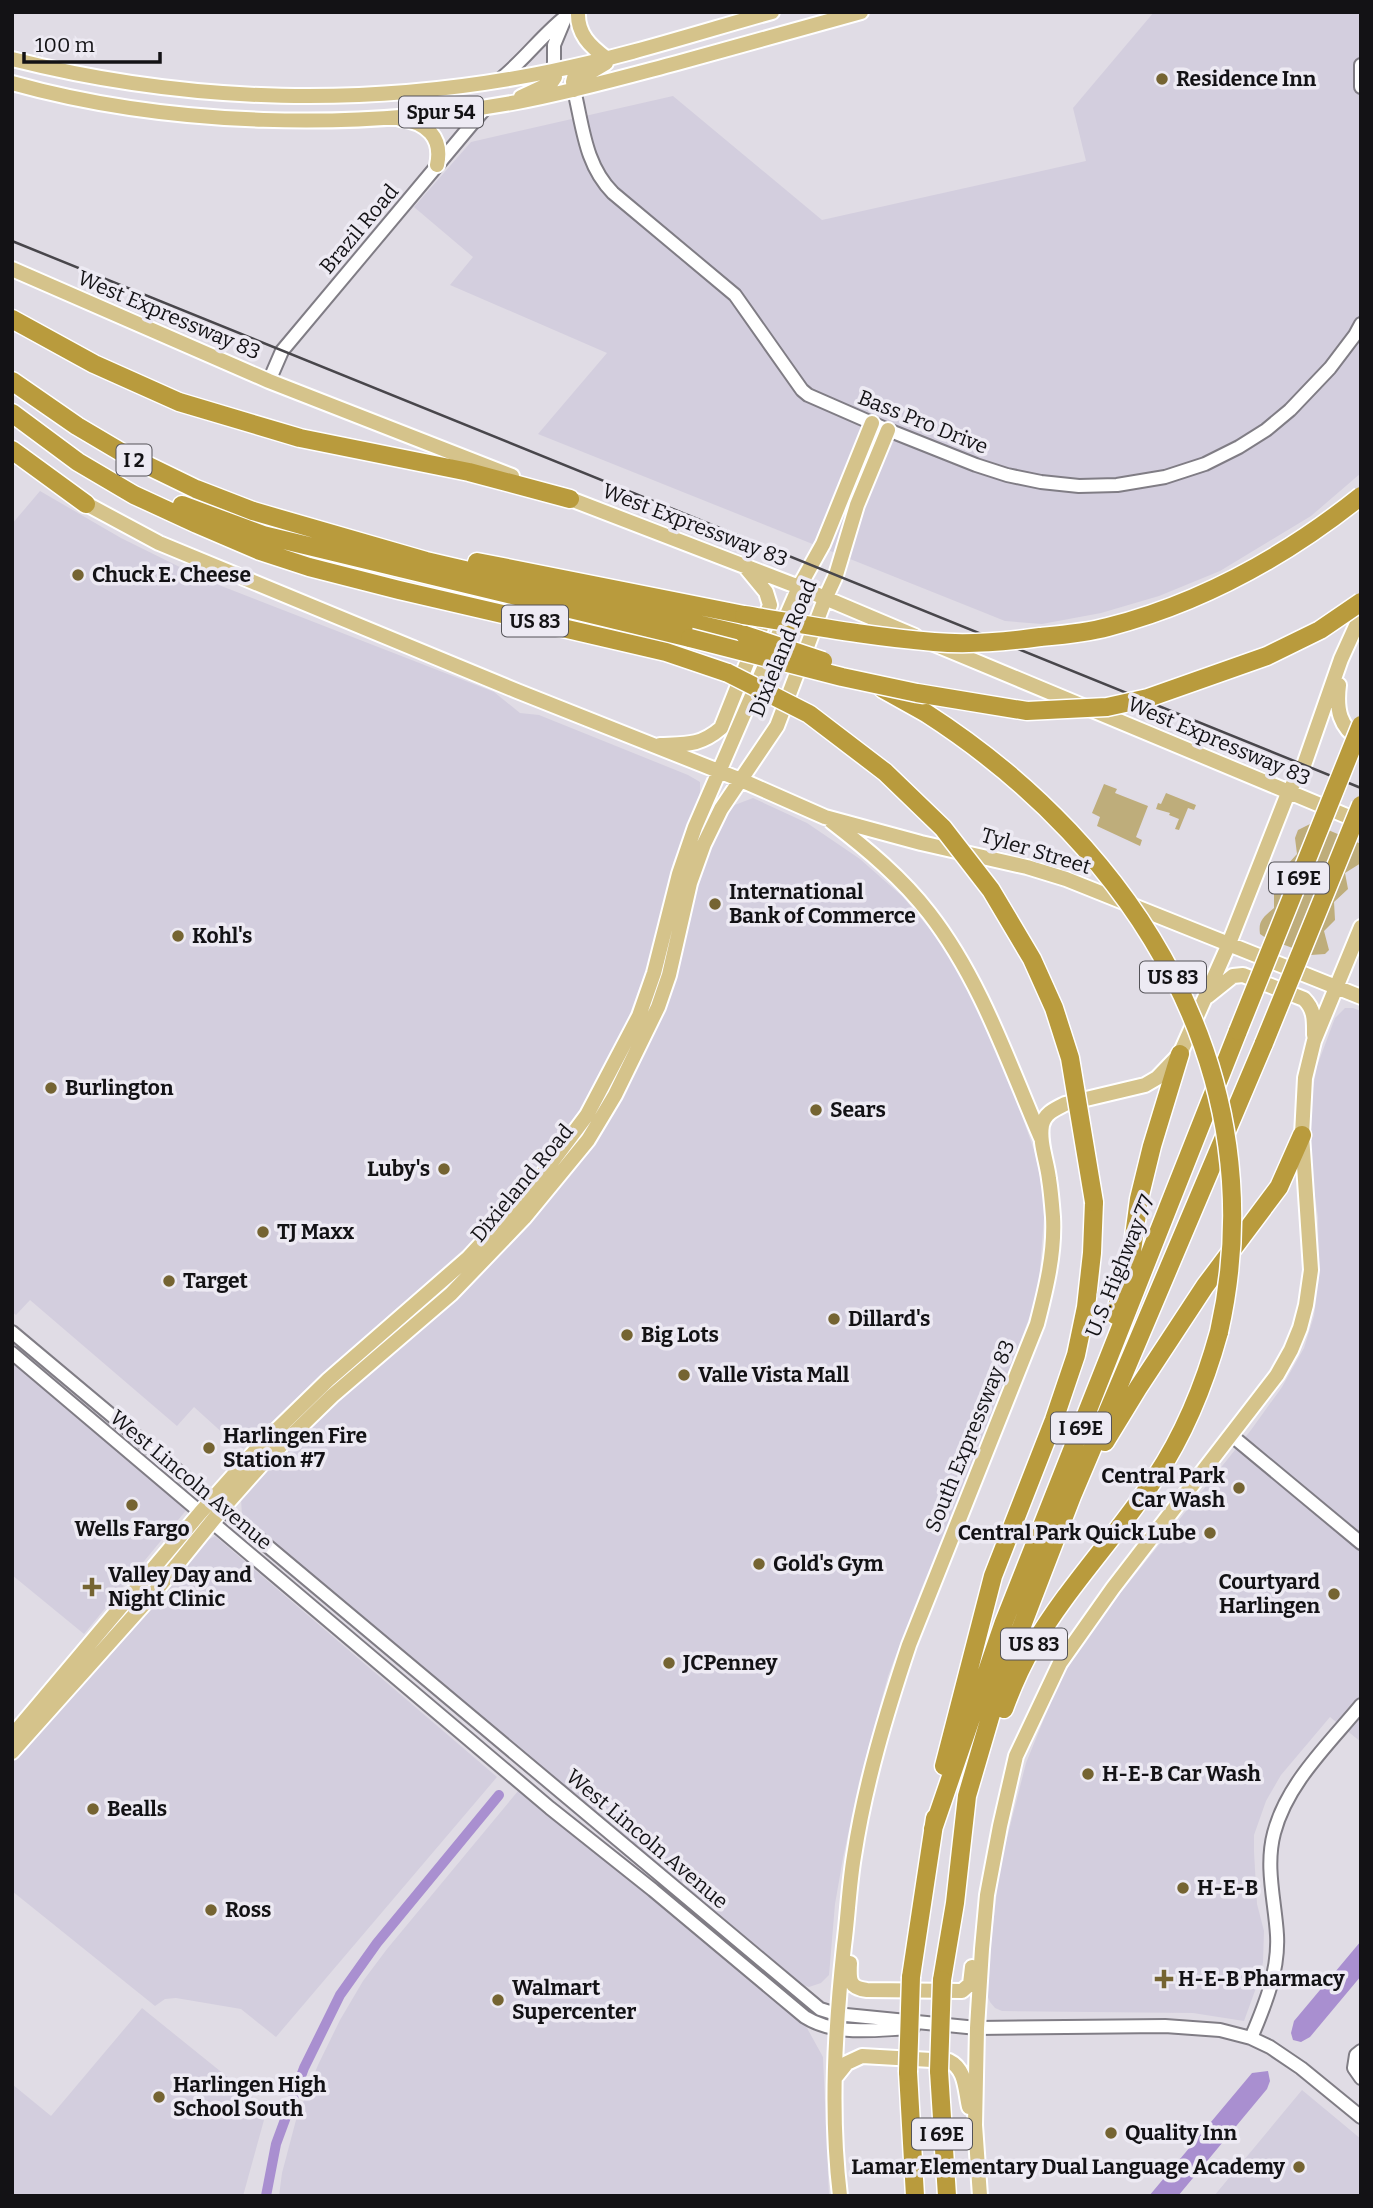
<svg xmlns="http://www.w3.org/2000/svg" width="1373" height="2208" font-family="Bitter,serif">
	<rect width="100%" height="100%" fill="#e0dce5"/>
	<path fill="#d3cede" d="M1154,12h207v461l-50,43 -91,55 -61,25 -58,17 -59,11 -37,-3 -467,-187 69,-81 -157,-68 23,-28 -59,-50 57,-65 202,-46 149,124 264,-59 -13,-53z
		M40,491l81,47 85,42 288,112 26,21 19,2 149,60 12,7v11l-27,70 -22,94 -22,59 -22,48 -26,44 -31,44 -85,96 -150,134 -67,64 -5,2 -6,-2 -43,-39 -17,19 -147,-126 -14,15 -4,-3v-788z
		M753,798l54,25 53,36 43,38 26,31 22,31 18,31 52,123 14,40 8,39 1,25 -5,64 -7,29 -30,82 -82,200 -32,84 -29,106 -16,76 -8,46 -6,71 -8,8 -12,4 -6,-2 -561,-469 -1,-18 84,-86 110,-95 34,-32 40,-41 64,-74 36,-52 29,-51 16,-33 21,-59 31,-118 15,-37 11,-14z
		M1345,1008h8l8,3v731l-31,-25 -49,58 -15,26 -12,34v17l3,52 7,27 -1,31 -3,15 -16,44 -51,-8 -191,-2 -7,-3 -5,-6 -4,-10v-8l14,-118 26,-103 33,-81 35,-56 157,-196 31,-43 22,-39 10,-32 5,-38 -1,-61 -7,-48 -2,-59 8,-44 18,-48z
		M12,1359l176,149 -104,126 -72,-59z
		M215,1536l282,241 -221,260 -35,-28 -65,-11 -11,1 -10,7 -143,-115v-128l153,-172 39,-49z
		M518,1791l54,40 197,162 38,35 16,29 6,139h-550l3,-23 14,-53 22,-55 22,-45 23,-39 24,-32z
		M142,2008l125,101 -24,87h-231v-112l39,32z
		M1302,2090l59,49v57h-147z"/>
	<path fill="#bead7b" d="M1104,784l13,5 -2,4 33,13 -12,31 6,3 -2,6 -43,-20 3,-9 -8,-4z
		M1166,793l30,12 -2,5 -6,-2 -9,22 -4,-1 4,-10 -10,-4 1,-2 -14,-4 2,-6 3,1z
		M1312,823l49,21v19l-16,10 3,16 -14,13 1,18 -11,11 5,19 -4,4 -14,1 -45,-17 -6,-4c-2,-14 4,-17 14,-26v-14l14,-16 -1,-13 10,-11 -2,-16 3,-8z"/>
	<path fill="#a98fd0" d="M1361,1941v35l-51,61 -9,5 -8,-2 -2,-7 3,-12z
		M1268,2071l2,10 -3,8 -89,107h-29l103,-123z"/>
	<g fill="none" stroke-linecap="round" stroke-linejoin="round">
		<path stroke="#a98fd0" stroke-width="10" d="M266,2196l10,-52 28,-76 36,-73 37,-52 122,-148"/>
		<g stroke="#807d85" stroke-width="16">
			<path id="minor" d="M1361,65v22
				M554,71v-26l10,-24
				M498,81c27,-21 45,-48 72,-68
				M574,90c9,37 11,75 39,103l122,102 67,95 6,5 80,35 88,35 31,10 34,7 38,4 38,-1 48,-8 40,-13 34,-17 27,-17 24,-20 40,-42 25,-33 6,-11
				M269,381l13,-30 205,-245
				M12,1332l808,677 16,5 141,14 188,-2 55,4 31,8 19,9 31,21 60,49
				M12,1353l538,455 103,82 152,127c32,20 72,12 108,11
				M1231,1435l130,108
				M1251,2038c14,-33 28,-67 26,-103 -2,-34 -12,-68 -3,-102 13,-50 55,-89 87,-128
				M1361,2051l-5,4 -2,13 7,10"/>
		</g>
		<g stroke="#fff" stroke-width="18">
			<path id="major" d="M578,12c-1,22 12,34 28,46
				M12,59c178,45 361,49 540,12 75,-15 148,-39 220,-59
				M12,83c157,44 345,48 505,19 54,-10 107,-25 160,-39 61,-17 123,-34 184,-51
				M574,90l-1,-8 1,-4 15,-5 17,-10
				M521,97l30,-14 4,-6 -1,-6
				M400,119c27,3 43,19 37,46
				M12,269l257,112 243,95
				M560,495l239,92 116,49
				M79,500l80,43 358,148 224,89 84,37 96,26 106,24 39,12 295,118
				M934,644l427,178
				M1339,685c-3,24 0,42 22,56
				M660,745c26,-1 40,1 61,-17l49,-123 -4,-13 -19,-23
				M832,822c35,27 70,56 97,91 52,67 79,149 112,225
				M1208,996l25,-20 10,-1 61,24c11,11 10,22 10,36
				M12,1736l188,-223 57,-64 71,-69 140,-122 62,-67 57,-76 52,-99 15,-43 25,-99 16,-47 104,-240 24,-43 49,-121
				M12,1752l142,-159 68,-84 40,-45 70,-68 119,-102 73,-76 64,-78 27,-45 43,-88 11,-32 21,-92 14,-39 17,-35 56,-83 48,-127 11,-24 21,-70 31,-75
				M850,1963c-1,17 -1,25 17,27l95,1 8,-7 2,-17
				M835,2078l12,-15 15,-7 87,5c17,8 16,29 20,46
				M840,2196c-10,-83 -5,-167 4,-250 4,-30 5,-60 10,-90 11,-72 32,-142 55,-211l128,-321c9,-35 18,-71 16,-107 -1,-13 -2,-26 -4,-38 -2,-18 -10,-36 -7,-54 3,-12 13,-16 23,-21l80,-19 12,-7 23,-24 48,-108 60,-153 16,-28 37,-106 20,-44
				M980,2196l-5,-71 2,-97 5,-79 5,-54 13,-69 16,-70 44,-93 53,-75 164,-213 14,-25 9,-22 6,-23 5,-35 -9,-135 3,-57 9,-37 47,-114"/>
		</g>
		<g stroke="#fff" stroke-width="21">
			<path id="highway" d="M12,319l82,45 85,38 121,36 169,34 101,27
				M12,381l65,45 49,29 70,34 57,22 173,50 319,74
				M12,413l66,49 56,33 63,29 63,27 49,16 90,23 267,62 62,21
				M12,450l74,54
				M182,505l81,30 427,103
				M477,562l267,53
				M883,689l43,24
				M1115,1315l17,-64 7,-52 13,-53 28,-92
				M1105,1442l33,-54 67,-102 74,-99 23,-52
				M1004,1709c8,-22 17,-43 29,-63 35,-60 84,-110 122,-168 30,-45 50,-95 64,-146
				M944,1766l49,-190 61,-156 22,-65 10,-48 6,-54 2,-51
				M933,1829l71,-207 234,-591
				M911,1977l24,-159
				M942,1980l13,-77 12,-107 34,-116 71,-184 192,-453
				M939,2071l8,125
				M908,2072l7,124"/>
		</g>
		<use href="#minor" stroke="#fff" stroke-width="12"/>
		<use href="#major" stroke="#d5c38b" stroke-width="14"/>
		<use href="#highway" stroke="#b99b3d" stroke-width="18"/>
		<path stroke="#48464b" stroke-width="2.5" d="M12,241l1349,547"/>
		<g stroke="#fff" stroke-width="21" stroke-linecap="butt">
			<path id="highway-bridge" d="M744,615c63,10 126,22 190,27 35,3 71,0 106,-5 22,-2 46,-4 68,-10 93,-24 178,-71 253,-131
				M745,635l78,26
				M690,638l152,39 75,16 110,18 80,-4 41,-9 119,-42 53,-26 41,-28
				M728,673l81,41 76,58 58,56 48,62 41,69 22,49 16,50 24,144
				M926,713c211,136 351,362 293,619
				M1238,1031l123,-306
				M1264,1043l97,-238
				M939,2071l3,-91
				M908,2072l3,-95"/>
		</g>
		<use href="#highway-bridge" stroke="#b99b3d" stroke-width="18"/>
	</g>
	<g fill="#756432" stroke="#edeaf3" stroke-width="2.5">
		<circle cx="1162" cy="79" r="7"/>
		<circle cx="78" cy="575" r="7"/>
		<circle cx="715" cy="904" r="7"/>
		<circle cx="178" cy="936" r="7"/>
		<circle cx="51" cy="1088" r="7"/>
		<circle cx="816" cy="1110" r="7"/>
		<circle cx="444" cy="1169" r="7"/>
		<circle cx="263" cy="1232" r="7"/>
		<circle cx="169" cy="1281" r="7"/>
		<circle cx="834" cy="1319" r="7"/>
		<circle cx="627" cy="1335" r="7"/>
		<circle cx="684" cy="1375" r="7"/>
		<circle cx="209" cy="1448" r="7"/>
		<circle cx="1239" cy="1488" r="7"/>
		<circle cx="132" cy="1505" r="7"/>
		<circle cx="1210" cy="1533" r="7"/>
		<circle cx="759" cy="1564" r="7"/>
		<path d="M88.5 1576.5h7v7h7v7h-7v7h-7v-7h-7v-7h7z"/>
		<circle cx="1334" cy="1594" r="7"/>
		<circle cx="669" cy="1663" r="7"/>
		<circle cx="1088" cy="1774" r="7"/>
		<circle cx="93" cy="1809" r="7"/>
		<circle cx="1183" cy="1888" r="7"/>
		<circle cx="211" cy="1910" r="7"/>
		<path d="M1160.5 1968.5h7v7h7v7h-7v7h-7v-7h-7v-7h7z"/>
		<circle cx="498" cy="2000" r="7"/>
		<circle cx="159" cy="2097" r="7"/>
		<circle cx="1111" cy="2133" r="7"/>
		<circle cx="1299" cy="2167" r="7"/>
	</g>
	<g text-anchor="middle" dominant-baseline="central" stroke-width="7" stroke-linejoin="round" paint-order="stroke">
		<g fill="#edeaf3" stroke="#545358" stroke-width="2">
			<rect x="399" y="96.5" width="84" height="31" rx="5"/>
			<rect x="116.5" y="444.5" width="35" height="31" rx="5"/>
			<rect x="502" y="605.5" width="66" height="31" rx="5"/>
			<rect x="1269" y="862.5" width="60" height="31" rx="5"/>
			<rect x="1140" y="961.5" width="66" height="31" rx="5"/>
			<rect x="1051" y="1412.5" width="60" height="31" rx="5"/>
			<rect x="1001" y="1628.5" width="66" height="31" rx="5"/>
			<rect x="912" y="2118.5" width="60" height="31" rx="5"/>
		</g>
		<g font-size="19" font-weight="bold" fill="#131215">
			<text x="441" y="112">Spur 54</text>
			<text x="134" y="460">I 2</text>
			<text x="535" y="621">US 83</text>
			<text x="1299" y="878">I 69E</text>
			<text x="1173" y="977">US 83</text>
			<text x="1081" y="1428">I 69E</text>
			<text x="1034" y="1644">US 83</text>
			<text x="942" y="2134">I 69E</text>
		</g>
		<g font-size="21" font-weight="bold" fill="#131215" stroke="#edeaf3" text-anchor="start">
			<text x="1176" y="79">Residence Inn</text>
			<text x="92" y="575">Chuck E. Cheese</text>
			<text x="729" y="892">International<tspan x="729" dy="24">Bank of Commerce</tspan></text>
			<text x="192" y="936">Kohl's</text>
			<text x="65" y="1088">Burlington</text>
			<text x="830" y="1110">Sears</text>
			<text x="430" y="1169" text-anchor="end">Luby's</text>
			<text x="277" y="1232">TJ Maxx</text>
			<text x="183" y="1281">Target</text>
			<text x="848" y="1319">Dillard's</text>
			<text x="641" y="1335">Big Lots</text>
			<text x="698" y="1375">Valle Vista Mall</text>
			<text x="223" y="1436">Harlingen Fire<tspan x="223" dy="24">Station #7</tspan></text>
			<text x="1225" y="1476" text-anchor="end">Central Park<tspan x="1225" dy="24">Car Wash</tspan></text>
			<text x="132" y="1529" text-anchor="middle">Wells Fargo</text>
			<text x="1196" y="1533" text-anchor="end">Central Park Quick Lube</text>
			<text x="773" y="1564">Gold's Gym</text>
			<text x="108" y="1575">Valley Day and<tspan x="108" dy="24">Night Clinic</tspan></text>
			<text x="1320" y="1582" text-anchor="end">Courtyard<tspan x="1320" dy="24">Harlingen</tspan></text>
			<text x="683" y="1663">JCPenney</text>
			<text x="1102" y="1774">H-E-B Car Wash</text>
			<text x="107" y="1809">Bealls</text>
			<text x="1197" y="1888">H-E-B</text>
			<text x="225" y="1910">Ross</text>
			<text x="1178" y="1979">H-E-B Pharmacy</text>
			<text x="512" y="1988">Walmart<tspan x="512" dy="24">Supercenter</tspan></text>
			<text x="173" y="2085">Harlingen High<tspan x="173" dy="24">School South</tspan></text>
			<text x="1125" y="2133">Quality Inn</text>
			<text x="1285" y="2167" text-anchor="end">Lamar Elementary Dual Language Academy</text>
		</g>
		<g font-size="21" fill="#131215" stroke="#edeaf3">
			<text transform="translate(359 229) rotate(-50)">Brazil Road</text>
			<text transform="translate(169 315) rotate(23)">West Expressway 83</text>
			<text transform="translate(923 422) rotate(22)">Bass Pro Drive</text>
			<text transform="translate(695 525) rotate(21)">West Expressway 83</text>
			<text transform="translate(783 648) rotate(-68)">Dixieland Road</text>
			<text transform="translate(1219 741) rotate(23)">West Expressway 83</text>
			<text transform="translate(1036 851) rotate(17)">Tyler Street</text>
			<text transform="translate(522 1183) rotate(-50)">Dixieland Road</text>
			<text transform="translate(1120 1266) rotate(-68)">U.S. Highway 77</text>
			<text transform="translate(970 1436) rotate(-68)">South Expressway 83</text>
			<text transform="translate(191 1480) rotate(40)">West Lincoln Avenue</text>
			<text transform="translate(647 1839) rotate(40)">West Lincoln Avenue</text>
		</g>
	</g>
	<rect width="1373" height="2208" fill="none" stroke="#131215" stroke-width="28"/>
	<path d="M24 52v10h136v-10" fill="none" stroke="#131215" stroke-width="3.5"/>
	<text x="35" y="52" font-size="21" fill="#131215" stroke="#edeaf3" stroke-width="5" paint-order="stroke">100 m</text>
</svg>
